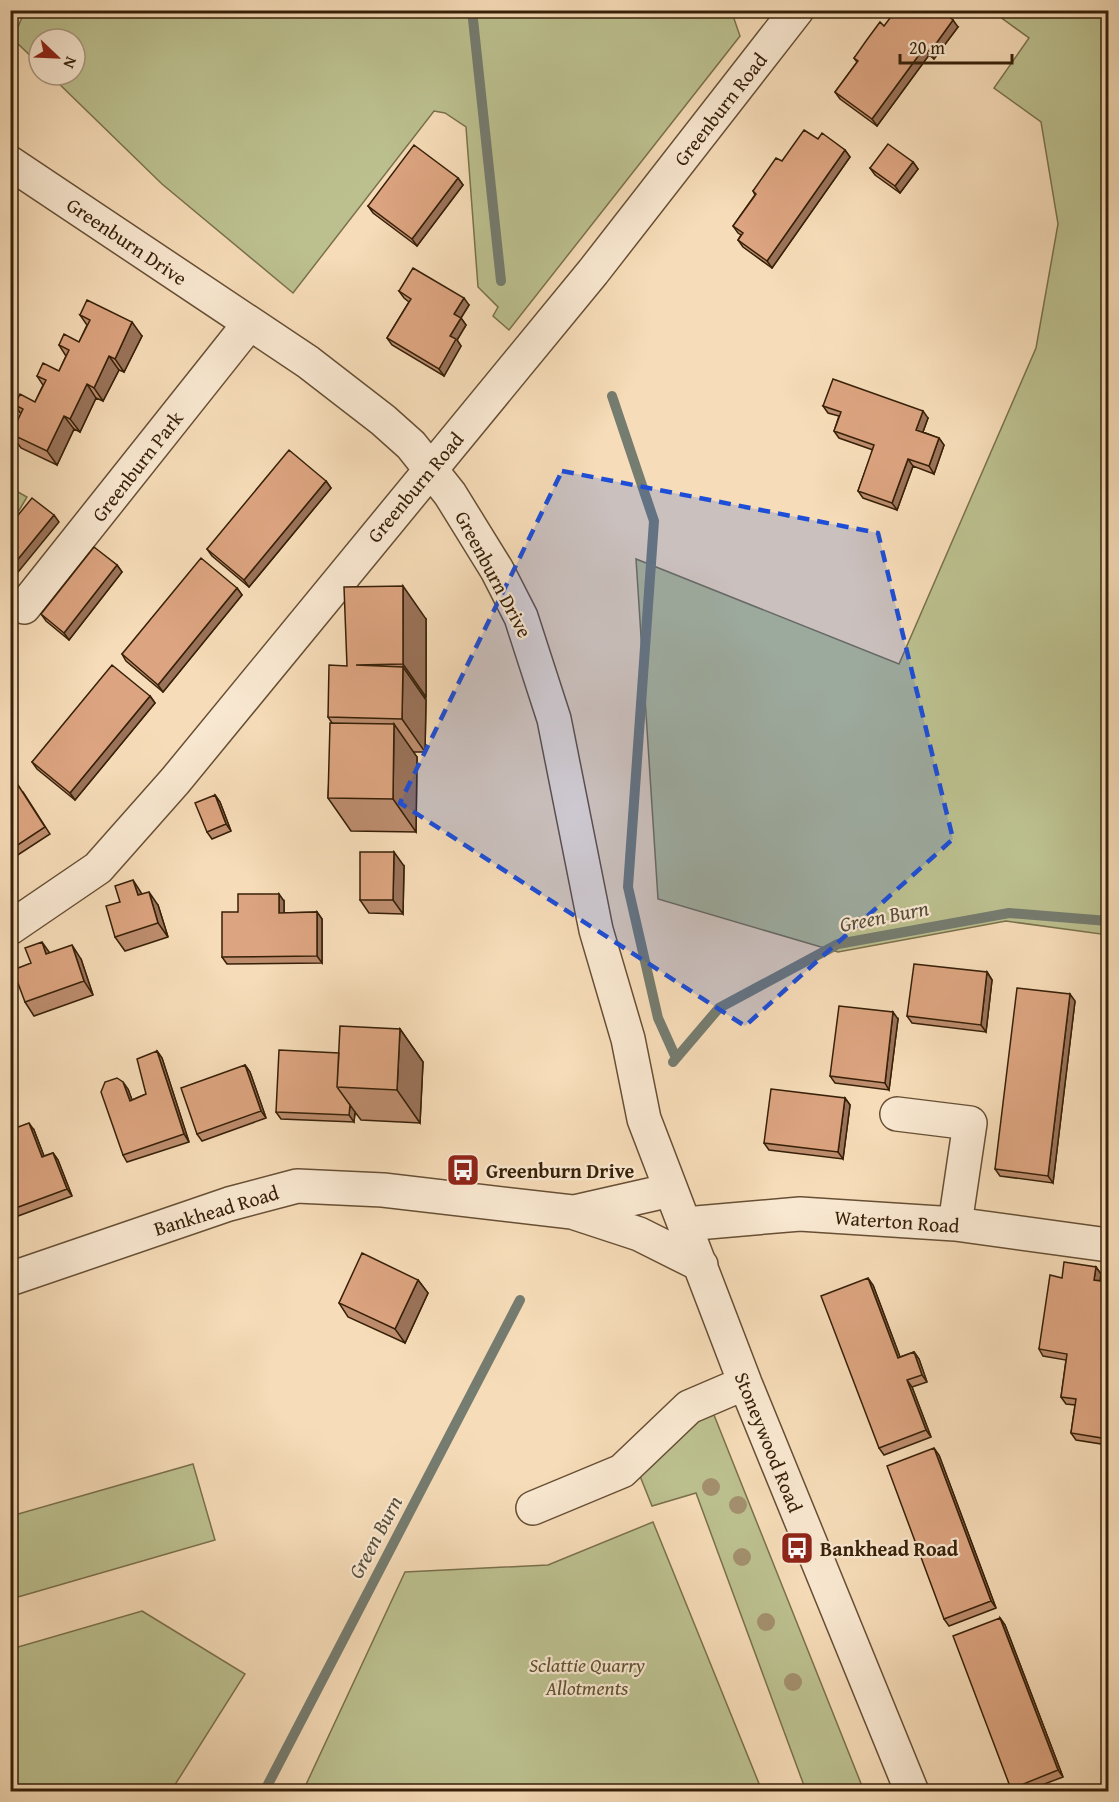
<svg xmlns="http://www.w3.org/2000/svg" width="1119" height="1802" font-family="'Gentium Book Plus',serif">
	<rect width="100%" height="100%" fill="#f6dcb8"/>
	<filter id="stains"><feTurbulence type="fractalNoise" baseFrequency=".00333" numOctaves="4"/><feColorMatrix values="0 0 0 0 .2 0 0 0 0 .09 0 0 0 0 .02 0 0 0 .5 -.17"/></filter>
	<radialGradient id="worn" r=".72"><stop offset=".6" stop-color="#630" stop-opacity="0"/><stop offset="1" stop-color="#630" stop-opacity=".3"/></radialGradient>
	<path fill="#bcc08f" stroke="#7a704c" stroke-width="1.5" d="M25,10h706l9,26 -231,294 -16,-14 5,-9 -20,-20 -12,-160 -21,-14 -11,-2 -141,182 -131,-109 -112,-109h25v-36h-36v25l-26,-25z
		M992,11h116v924l-102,-14 -168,31 -180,-53 -22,-340 263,105 137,-316 22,-124 -17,-102 -47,-34 35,-50z
		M11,488l16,9 -16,27z
		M710,1405l154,386h-58l-110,-298 -44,13 -16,-40z
		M193,1464l22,76 -204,59v-83z
		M653,1522l109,269h-459l102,-219 143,-7z
		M142,1611l103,63 -74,117h-160v-142z"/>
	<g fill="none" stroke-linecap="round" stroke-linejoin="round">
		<path stroke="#757c70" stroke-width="10" d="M472,10l29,271
			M612,396l42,125 -26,366 30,131 18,40
			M673,1062l46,-54 119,-64 171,-31 99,8
			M264,1792l256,-492"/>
		<g stroke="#674f34" stroke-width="36">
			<path id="minor" d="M10,163l298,199 75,58 28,25 39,49 47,76 24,47 33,102 42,211 32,109 16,80 101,264 167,409
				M24,607l225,-283
				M10,928l88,-60 77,-87 418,-509 204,-262
				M897,1114l73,9 -15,101
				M574,1212l97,-22
				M685,1224l115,-10 155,10 153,21
				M10,1279l219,-75 68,-18 86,4 189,22 67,22 62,31
				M533,1508l89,-37 67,-64 56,-24"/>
		</g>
		<use href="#minor" stroke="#f9e8d1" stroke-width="33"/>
	</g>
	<g fill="#a38f6d">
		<circle cx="711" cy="1487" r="9"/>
		<circle cx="738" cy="1505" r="9"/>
		<circle cx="742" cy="1557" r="9"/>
		<circle cx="766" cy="1622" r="9"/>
		<circle cx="793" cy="1682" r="9"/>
	</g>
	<path fill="#bd8d6e" stroke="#372008" stroke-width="1.5" d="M884,26l74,1 -24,32 -5,-4 -52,71 -37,-27 -5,-7 22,-30 -3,-4z
		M818,139l27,11 5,7 -78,111 -29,-21 -5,-7 3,-5 -3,-2 -5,-7 22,-31 -2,-4 29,-30z
		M913,162l5,7 -18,24 -25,-18 -5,-7z
		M458,178l5,7 -46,61 -44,-33 -5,-7z
		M399,291l70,14 -8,13 5,7 -9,15 4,6 -17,30 -52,-31 -5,-7 22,-36 -5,-4z
		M80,315l62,21 -18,36 -5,-2 -16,31 -7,-3 -16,34 -6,-3 -17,36 -36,-17 -10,-14 10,-20 -6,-9 20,-3 8,-17 -6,-9 22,-5 7,-15 -7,-11 20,-3 8,-17z
		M823,406l105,12 -5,14 16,6 5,7 -10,29 -21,-8 -16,44 -34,-12 -5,-7 15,-41 -34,-12 -5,-7 5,-15 -11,-3z
		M326,481l5,7 -82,99 -37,-31 -5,-7z
		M117,565l5,7 -53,68 -23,-19 -5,-7z
		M237,588l5,7 -79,97 -37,-31 -4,-7z
		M426,619v78h-2l2,3 -1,52h-12l4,5 -1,75 -65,-1 -23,-33 4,-75 -4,-6 19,-51z
		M150,696l5,7 -80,97 -38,-31 -5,-7z
		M10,790l13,2 27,42 -40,26z
		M215,795l5,7 11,29 -19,8 -5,-7z
		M404,866l-1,48 -34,-1 -9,-13z
		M142,894l16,11 10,32 -43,14 -10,-14 5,-35z
		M284,901v12l33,-1 5,7v44l-95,1 -5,-7z
		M49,953l32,6 12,36 -59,21 -9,-14 6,-39z
		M987,972l5,8 -6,52 -74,-9 -5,-7z
		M1075,1001l-22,182 -53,-7 -5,-7z
		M898,1019l-9,71 -54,-7 -5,-7z
		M400,1029l23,33 -3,61 -59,-3 -6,-8 -1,10 -73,-3 -5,-7 63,-59z
		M157,1051l5,7 27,84 -62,20 -4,-7 5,-66 4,11 14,-6z
		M245,1065l5,7 16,46 -64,23 -5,-7z
		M845,1098l5,7 -7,54 -74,-9 -5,-7z
		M34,1130l10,26 9,-3 5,7 14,36 -54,20 -5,-7z
		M1096,1267l5,7 -1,7 8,1v163l-32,-5 -5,-7 4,-28 -9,-1 -5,-7 5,-37 -23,-4 -4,-7 23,-71z
		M418,1280l10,13 -23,50 -57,-26 -9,-14z
		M873,1285l27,72 14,-5 5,7 8,23 -15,5 19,50 -47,18 -5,-7z
		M939,1455l57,153 -47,18 -5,-7z
		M1000,1618l5,7 58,152 -37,14h-13l-2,-2z"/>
	<path fill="#9a735a" stroke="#372008" stroke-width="1.5" d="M953,20l5,7 -24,32 -4,-7z
		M924,48l5,7 -52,71 -5,-7z
		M845,150l5,7 -78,111 -5,-7z
		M913,162l5,7 -18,24 -5,-7z
		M458,178l5,7 -46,61 -5,-7z
		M10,297l4,4 -4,6z
		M464,298l5,7 -10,16 -5,-7z
		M461,318l5,7 -9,15 4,6 -17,30 -5,-7 11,-33z
		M132,322l10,14 -18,36 -9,-13z
		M109,356l10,14 -16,31 -9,-13z
		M87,384l9,14 -16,34 -10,-13z
		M923,411l5,7 -7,19 -5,-7z
		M64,416l10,13 -17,36 -10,-14z
		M939,438l5,7 -10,29 -5,-8z
		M908,459l5,7 -16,44 -5,-7z
		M326,481l5,7 -82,99 -5,-7z
		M54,515l5,7 -49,60v-13z
		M117,565l5,7 -53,68 -5,-7z
		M403,586l23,33v78l-23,-33z
		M237,588l5,7 -79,97 -5,-7z
		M403,667l23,33 -1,52 -23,-33z
		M150,696l5,7 -80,97 -5,-7z
		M394,724l23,33 -1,75 -23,-33z
		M215,795l5,7 11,29 -5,-7z
		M394,852l10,14 -1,48 -10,-14z
		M133,880l9,14 -4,1z
		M149,892l9,13 10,32 -10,-14z
		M279,894l5,7v19l-5,-7z
		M317,912l5,7v44l-5,-7z
		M42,942l10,14 -6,-2z
		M72,945l9,14 12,36 -9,-14z
		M987,972l5,8 -6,52 -5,-7z
		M1070,994l5,7 -22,182 -5,-7z
		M893,1012l5,7 -9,71 -4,-7z
		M400,1029l23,33 -3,61 -23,-33z
		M157,1051l5,7 27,84 -5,-8z
		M245,1065l5,7 16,46 -5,-7z
		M123,1082l5,7 7,19 -5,-7z
		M845,1098l5,7 -7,54 -5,-7z
		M350,1105l5,7 -1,10 -5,-7z
		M29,1123l5,7 13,34 -5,-7z
		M53,1153l5,7 14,36 -5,-7z
		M1096,1267l5,7 -2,13 -5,-7z
		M868,1278l5,7 30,80 -5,-7z
		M418,1280l10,13 -23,50 -10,-14z
		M914,1352l5,7 8,23 -5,-7z
		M907,1380l5,7 19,50 -5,-7z
		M934,1448l5,7 57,153 -5,-7z
		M1000,1618l5,7 58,152 -5,-7z"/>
	<path fill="#dca480" stroke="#372008" stroke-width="1.5" d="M896,10h45l12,10 -23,32 -6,-4 -52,71 -37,-27 23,-31 -4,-3 12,-17 14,-19 4,4z
		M804,130l14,9 4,-6 23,17 -78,111 -29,-21 5,-7 -10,-7 23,-32 -3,-3 23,-33 6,3z
		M888,144l25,18 -18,24 -25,-18z
		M414,145l44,33 -46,61 -44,-33z
		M413,268l51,30 -10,16 7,4 -11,18 6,3 -17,30 -52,-31 24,-39 -12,-8z
		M87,300l45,22 -17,37 -6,-3 -15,32 -7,-4 -17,35 -6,-3 -17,35 -36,-17 12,-25 -8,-4 5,-11 15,8 11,-22 -9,-4 6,-13 16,8 10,-21 -10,-5 5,-11 15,8 11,-22 -10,-5z
		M833,379l90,32 -7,19 23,8 -10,28 -21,-7 -16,44 -34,-12 16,-46 -40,-14 7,-19 -18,-6z
		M289,450l37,31 -82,99 -37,-31z
		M32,498l22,17 -44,54v-44z
		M94,547l23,18 -53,68 -23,-19z
		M201,558l36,30 -79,97 -36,-31z
		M403,586v78l-47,1 47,2 -1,52 -74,-2 1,-52 18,1 -3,-79z
		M112,665l38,31 -80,97 -38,-31z
		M330,723l64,1 -1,75 -65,-1z
		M18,785l27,42 -35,23v-60z
		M215,795l11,29 -19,8 -12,-29z
		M360,852h34l-1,48h-33z
		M133,880l5,15 11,-3 9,31 -43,14 -9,-31 14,-4 -5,-16z
		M238,894h41v19l38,-1v44l-95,1v-45h16z
		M42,942l4,12 26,-9 12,36 -59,21 -12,-32 18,-7 -6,-15z
		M914,964l73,8 -6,53 -74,-9z
		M1017,988l53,6 -22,182 -53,-7z
		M839,1006l54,6 -8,71 -55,-7z
		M340,1026l60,3 -3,61 -60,-3z
		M279,1050l60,3 -2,34 13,18 -1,10 -73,-3z
		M157,1051l27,83 -61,21 -22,-63 4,-10 12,-4 6,4 7,19 16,-7 -9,-35z
		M245,1065l16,46 -64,23 -16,-46z
		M771,1089l74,9 -7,54 -74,-9z
		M29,1123l13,34 11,-4 14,36 -54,20 -3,-5v-74z
		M362,1253l56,27 -23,49 -56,-26z
		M1064,1262l32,5 -2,13 14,2v157l-37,-6 5,-34 -15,-2 6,-43 -28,-5 11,-74 12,3z
		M868,1278l30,80 16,-6 8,23 -15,5 19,50 -47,18 -58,-152z
		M934,1448l57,153 -47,18 -57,-153z
		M1000,1618l58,152 -47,19 -58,-153z"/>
	<path fill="#1d4ed8" fill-opacity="0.2" stroke="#1d4ed8" stroke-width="4.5" stroke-dasharray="12 8" stroke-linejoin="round" d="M562,471l316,62 75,306 -208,187 -345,-223z"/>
	<defs>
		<g id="bus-square" transform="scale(1.725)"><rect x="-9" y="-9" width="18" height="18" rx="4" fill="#8f2418" stroke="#f9e8d1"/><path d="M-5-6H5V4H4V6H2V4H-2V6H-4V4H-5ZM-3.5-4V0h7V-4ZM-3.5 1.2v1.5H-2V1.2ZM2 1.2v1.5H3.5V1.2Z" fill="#fff"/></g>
	</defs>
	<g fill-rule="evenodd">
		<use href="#bus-square" x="463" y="1170"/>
		<use href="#bus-square" x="797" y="1548"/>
	</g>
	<g text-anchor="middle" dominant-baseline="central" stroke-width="4.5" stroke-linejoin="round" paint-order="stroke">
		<g font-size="20" fill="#372008" stroke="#f9e8d1">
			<text transform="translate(720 109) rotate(-52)">Greenburn Road</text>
			<text transform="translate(127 241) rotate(34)">Greenburn Drive</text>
			<text transform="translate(137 466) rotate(-52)">Greenburn Park</text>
			<text transform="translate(415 487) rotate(-50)">Greenburn Road</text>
			<text transform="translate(494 574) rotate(62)">Greenburn Drive</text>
			<text transform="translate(216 1210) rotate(-17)">Bankhead Road</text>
			<text transform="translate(897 1221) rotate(4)">Waterton Road</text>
			<text transform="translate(769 1442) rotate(68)">Stoneywood Road</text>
		</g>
		<g font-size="20" font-weight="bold" fill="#372008" stroke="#f9e8d1" text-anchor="start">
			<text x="486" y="1170">Greenburn Drive</text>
			<text x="820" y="1548">Bankhead Road</text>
		</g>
		<g font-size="20" font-style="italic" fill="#5f5030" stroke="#f9e8d1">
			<text x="587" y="1664">Sclattie Quarry<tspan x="587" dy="23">Allotments</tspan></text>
		</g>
		<g font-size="21" font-style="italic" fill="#564e3c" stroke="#f9e8d1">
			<text transform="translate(884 916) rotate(-11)">Green Burn</text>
			<text transform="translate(375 1537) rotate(-62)">Green Burn</text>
		</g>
	</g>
	<rect width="1119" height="1802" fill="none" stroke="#f6dcb8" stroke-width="36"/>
	<rect x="12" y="12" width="1095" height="1778" fill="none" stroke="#372008" stroke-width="3"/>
	<rect x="18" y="18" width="1083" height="1766" fill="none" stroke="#372008" stroke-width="1.5"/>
	<g transform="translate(57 57) rotate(113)"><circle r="28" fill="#f9e8d1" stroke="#ab9881" stroke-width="1.5"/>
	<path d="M0-4.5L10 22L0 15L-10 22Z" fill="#8f2418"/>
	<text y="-9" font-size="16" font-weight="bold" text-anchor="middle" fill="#372008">N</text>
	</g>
	<path d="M900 54v9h112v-9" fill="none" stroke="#372008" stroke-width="3"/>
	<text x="909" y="54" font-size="18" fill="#372008" stroke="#f9e8d1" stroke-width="4.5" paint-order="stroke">20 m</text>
	<rect width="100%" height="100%" filter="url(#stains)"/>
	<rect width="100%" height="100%" fill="url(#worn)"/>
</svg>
